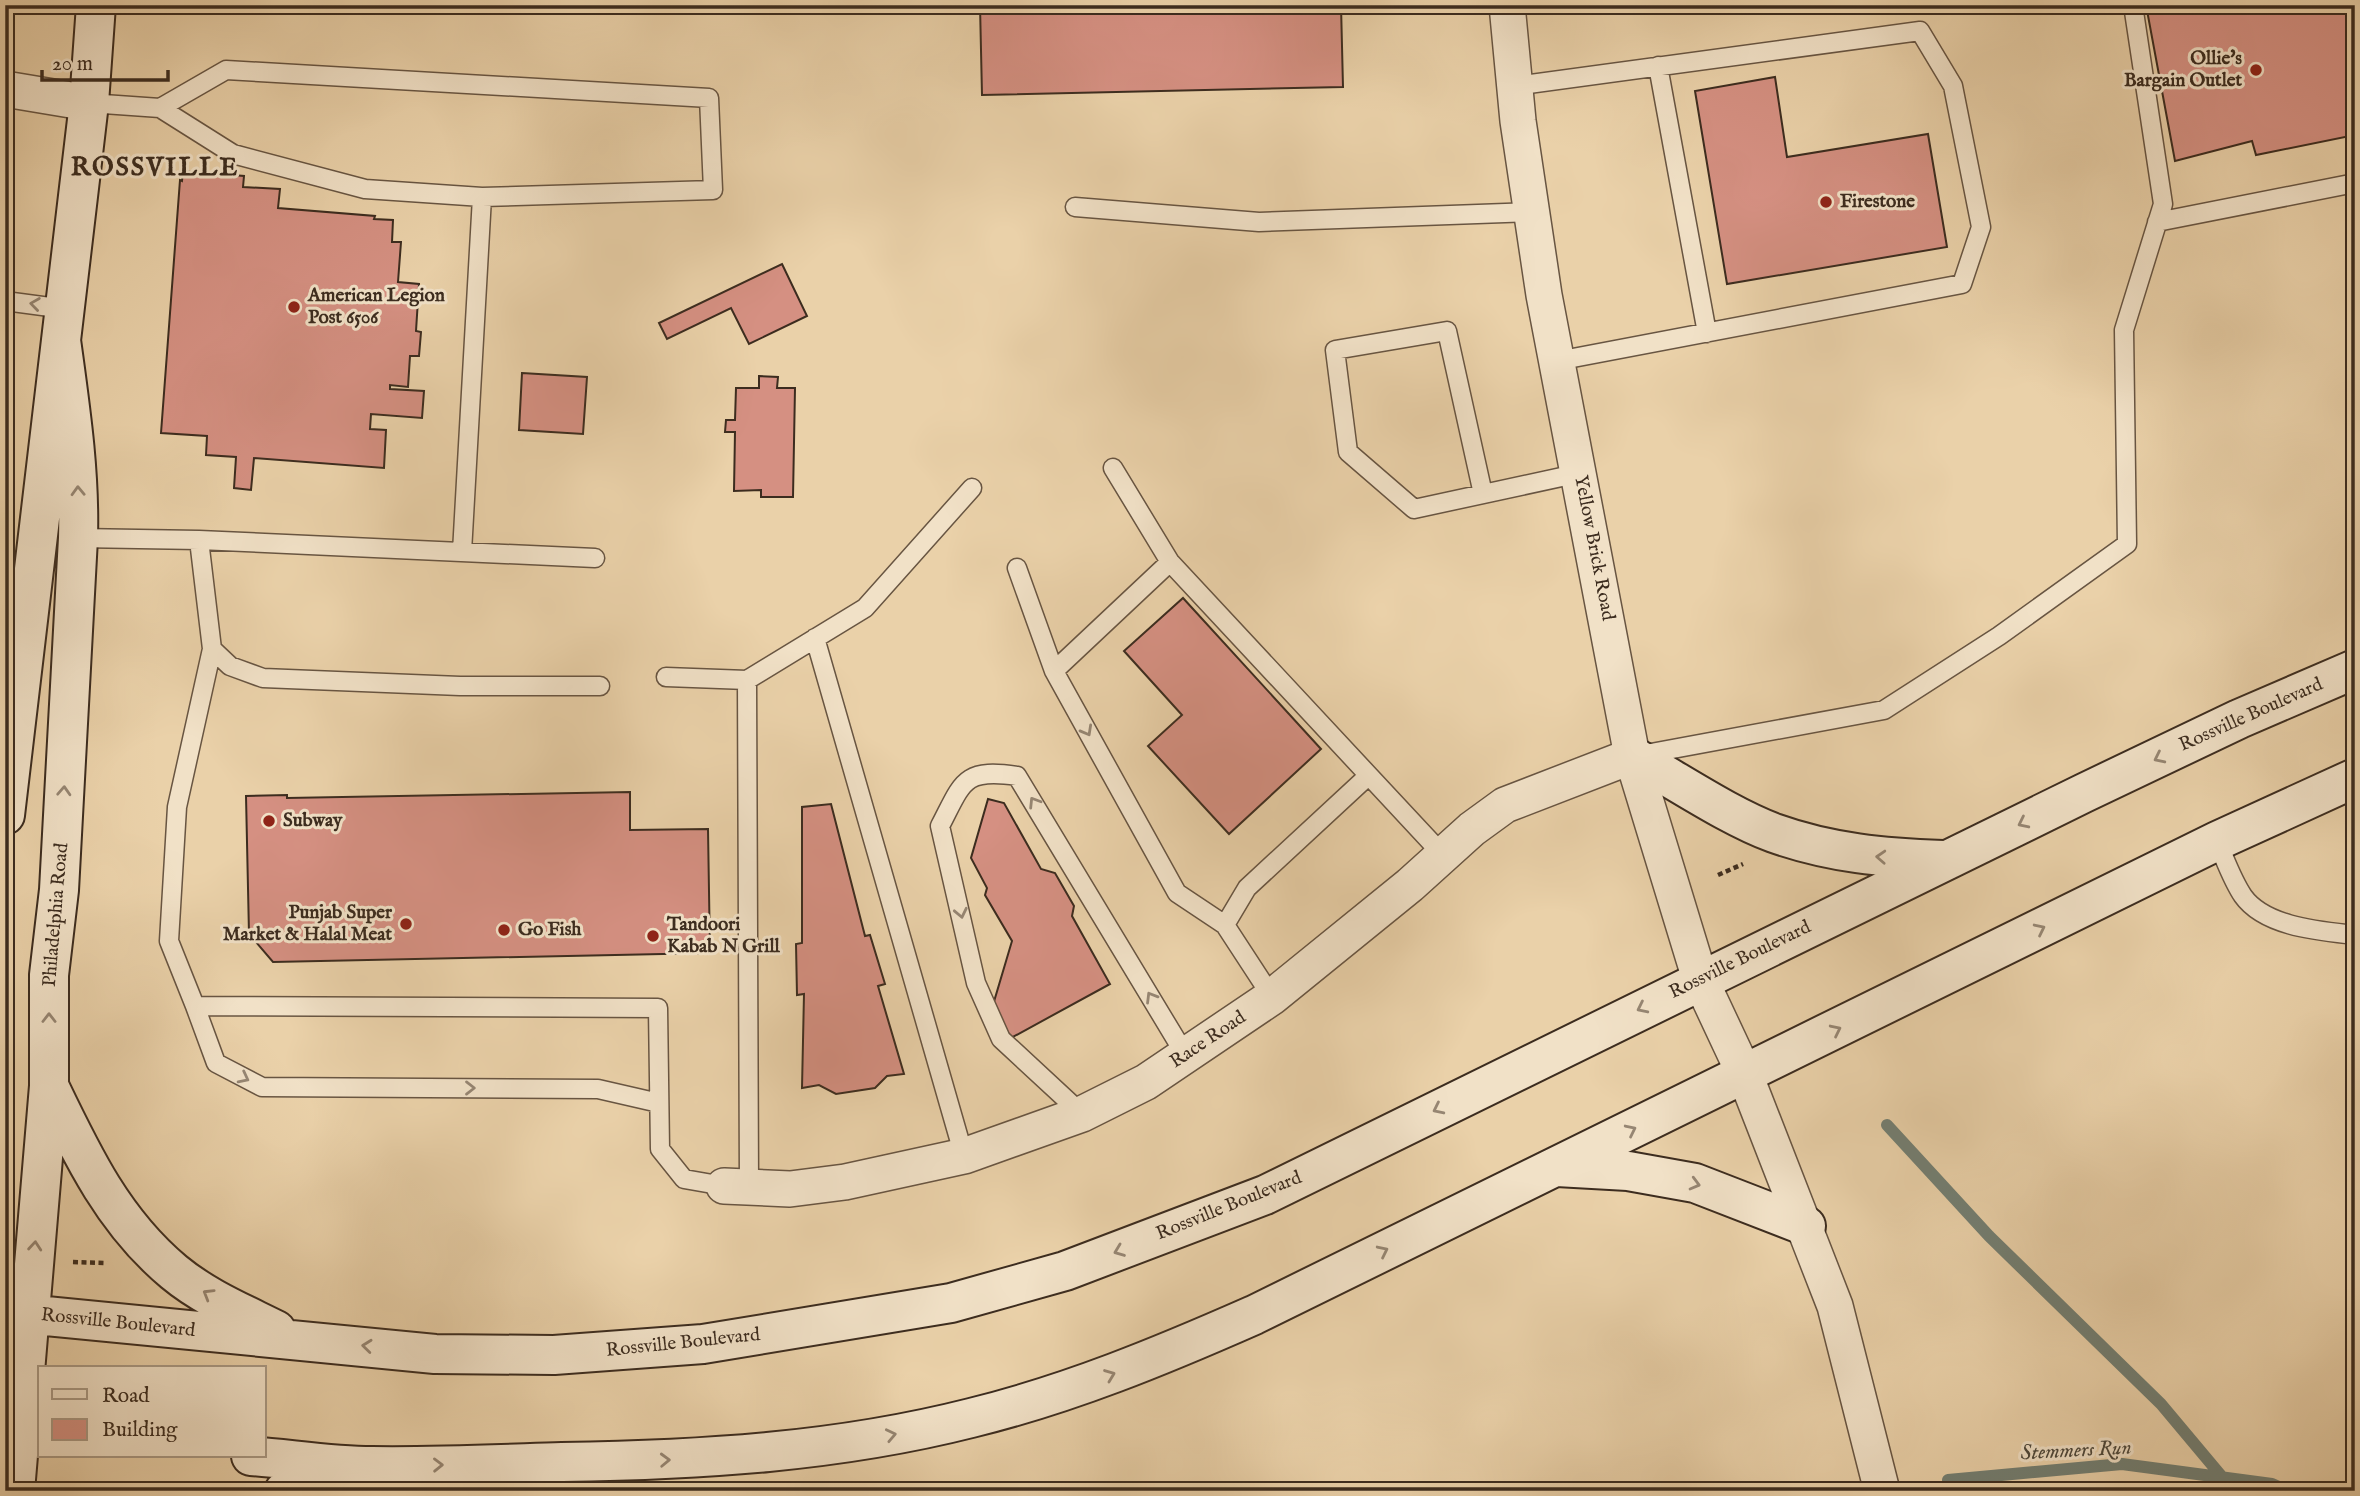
<svg xmlns="http://www.w3.org/2000/svg" width="2360" height="1496" font-family="'IM FELL English',serif">
	<rect width="100%" height="100%" fill="#ead1a9"/>
	<filter id="stains"><feTurbulence type="fractalNoise" baseFrequency=".00286" numOctaves="4"/><feColorMatrix values="0 0 0 0 .2 0 0 0 0 .09 0 0 0 0 .02 0 0 0 .5 -.17"/></filter>
	<radialGradient id="worn" r=".72"><stop offset=".6" stop-color="#630" stop-opacity="0"/><stop offset="1" stop-color="#630" stop-opacity=".3"/></radialGradient>
	<g fill="none" stroke-linecap="round" stroke-linejoin="round">
		<path stroke="#737f73" stroke-width="12" d="M1887,1125l102,111 172,168 62,74
			M1948,1480l174,-16 150,20 16,7"/>
	</g>
	<path fill="#d59082" stroke="#3c2c1f" stroke-width="2" d="M980,5h361l2,82 -361,8z
		M2146,5h209v130l-99,20 -4,-14 -77,20z
		M1775,77l12,80 141,-23 19,113 -220,37 -32,-193z
		M183,171l61,5 -1,11 37,2 -2,19 97,8 -1,3 19,1 -1,22h9l-3,40 21,2 -3,47 5,1 -2,24h-9l-2,31 -18,-2v4l34,2 -2,27 -51,-4 -1,15 16,1 -2,38 -130,-10 -3,32 -17,-2 2,-31 -30,-2 1,-19 -46,-3 19,-253 2,1z
		M782,264l25,52 -58,28 -18,-36 -64,31 -8,-16z
		M522,373l65,4 -4,57 -64,-4z
		M759,376l19,1 -1,11h18l-2,109h-32v-7l-27,1 1,-59h-10l1,-12h9l1,-32h23z
		M1183,598l138,151 -92,85 -81,-88 34,-31 -58,-64z
		M630,792v38l78,-1 2,124 -437,9 -24,-28 -3,-138 41,-1v3z
		M988,799l16,4 37,66 14,4 19,33 -2,10 38,68 -99,54 -18,-33 19,-64 -27,-46 2,-7 -16,-30z
		M831,804l34,132 5,-1 15,49 -7,2 26,88 -17,2 -12,12 -39,6 -17,-9 -17,3 2,-94 -7,1 -1,-51 6,-1v-136z"/>
	<g fill="none" stroke-linecap="round" stroke-linejoin="round">
		<g stroke="#685542" stroke-width="21">
			<path id="service" d="M1658,66l49,267
				M1515,86l405,-55 33,55 28,141 -19,57 -405,77
				M89,103l71,5 73,46 132,35 117,8 231,-7 -4,-92 -483,-28 -66,38
				M1075,207l184,15 272,-10
				M2157,222l198,-39
				M5,301l60,8
				M1113,468l57,94 273,293
				M1483,494l-36,-163 -112,19 13,102 66,57 166,-36
				M78,538l121,2 396,18
				M199,540l13,109 18,17 33,12 197,8h140
				M462,552l20,-355
				M1017,568l37,103 123,222 48,32
				M815,638l149,518
				M212,649l-35,158 -8,134 26,65 463,2 2,141 24,30 40,7
				M1054,671l116,-109
				M666,677l81,3 118,-72 107,-120
				M747,680l2,507
				M1640,755l244,-45 115,-74 128,-92 -3,-214 39,-126 -30,-199
				M2217,841c8,18 15,39 26,55 22,31 77,35 112,39
				M1272,997l-47,-72 22,-37 121,-112
				M195,1006l21,57 46,24 336,2 61,14
				M1082,1114l-81,-75 -25,-56 -36,-157c23,-44 23,-58 77,-50l169,280"/>
		</g>
		<g stroke="#685542" stroke-width="38">
			<path id="minor" d="M1507,5l11,116 26,174 88,461 68,223 45,96 90,231 47,185
				M5,89l84,14
				M724,1186l66,3 55,-7 119,-26 118,-42 64,-32 126,-85 138,-112 62,-56 33,-24 127,-49"/>
		</g>
		<g stroke="#3c2c1f" stroke-width="42">
			<path id="secondary" d="M1632,756c44,24 96,60 142,77 56,20 111,25 169,27
				M5,815l84,-712 7,-98
				M50,1088c33,69 64,134 124,184 30,25 68,41 102,58
				M1557,1167l71,4 67,12 111,43
				M5,1312l430,42 119,1 149,-11 248,-41 114,-32 200,-76 819,-402 155,-74 116,-50
				M251,1456c40,3 81,10 121,10 63,1 127,-2 190,-4 138,-2 275,-10 409,-44 98,-24 190,-62 283,-103l963,-474 138,-63
				M15,1491l34,-405v-111l10,-85 19,-352c2,-67 -8,-132 -17,-198
				M284,1491l62,-18"/>
		</g>
		<path stroke="#3c2c1f" stroke-width="4.5" stroke-dasharray="5 3.5" stroke-linecap="butt" d="M1718,875l25,-11
			M73,1262l34,1"/>
		<use href="#service" stroke="#f1e1c7" stroke-width="18"/>
		<use href="#minor" stroke="#f1e1c7" stroke-width="35"/>
		<use href="#secondary" stroke="#f1e1c7" stroke-width="38"/>
	</g>
	<defs><path id="oneway-chevron" d="M-2-3.5L2.5 0L-2 3.5" fill="none" stroke-width="1.6" stroke-linecap="round" stroke-linejoin="round" transform="scale(1.75)"/></defs>
	<g stroke="#968673">
		<use href="#oneway-chevron" transform="translate(35 304) rotate(-172)"/>
		<use href="#oneway-chevron" transform="translate(78 491) rotate(-92)"/>
		<use href="#oneway-chevron" transform="translate(1087 731) rotate(61)"/>
		<use href="#oneway-chevron" transform="translate(2159 758) rotate(154)"/>
		<use href="#oneway-chevron" transform="translate(64 791) rotate(-87)"/>
		<use href="#oneway-chevron" transform="translate(1034 802) rotate(-122)"/>
		<use href="#oneway-chevron" transform="translate(2023 823) rotate(154)"/>
		<use href="#oneway-chevron" transform="translate(1881 857) rotate(-177)"/>
		<use href="#oneway-chevron" transform="translate(961 913) rotate(78)"/>
		<use href="#oneway-chevron" transform="translate(2040 929) rotate(-26)"/>
		<use href="#oneway-chevron" transform="translate(1151 997) rotate(-121)"/>
		<use href="#oneway-chevron" transform="translate(1642 1008) rotate(154)"/>
		<use href="#oneway-chevron" transform="translate(49 1018) rotate(-90)"/>
		<use href="#oneway-chevron" transform="translate(1836 1030) rotate(-26)"/>
		<use href="#oneway-chevron" transform="translate(244 1078) rotate(27)"/>
		<use href="#oneway-chevron" transform="translate(470 1088)"/>
		<use href="#oneway-chevron" transform="translate(1438 1109) rotate(154)"/>
		<use href="#oneway-chevron" transform="translate(1631 1130) rotate(-26)"/>
		<use href="#oneway-chevron" transform="translate(1695 1184) rotate(15)"/>
		<use href="#oneway-chevron" transform="translate(35 1246) rotate(-85)"/>
		<use href="#oneway-chevron" transform="translate(1119 1251) rotate(159)"/>
		<use href="#oneway-chevron" transform="translate(1383 1251) rotate(-26)"/>
		<use href="#oneway-chevron" transform="translate(208 1294) rotate(-149)"/>
		<use href="#oneway-chevron" transform="translate(367 1346) rotate(-174)"/>
		<use href="#oneway-chevron" transform="translate(1110 1375) rotate(-21)"/>
		<use href="#oneway-chevron" transform="translate(891 1435) rotate(-12)"/>
		<use href="#oneway-chevron" transform="translate(665 1460) rotate(-2)"/>
		<use href="#oneway-chevron" transform="translate(438 1465) rotate(-1)"/>
	</g>
	<g fill="#8f2418" stroke="#f1e1c7" stroke-width="2.5">
		<circle cx="2256" cy="70" r="7"/>
		<circle cx="1826" cy="202" r="7"/>
		<circle cx="294" cy="307" r="7"/>
		<circle cx="269" cy="821" r="7"/>
		<circle cx="406" cy="924" r="7"/>
		<circle cx="504" cy="930" r="7"/>
		<circle cx="653" cy="936" r="7"/>
	</g>
	<g text-anchor="middle" dominant-baseline="central" stroke-width="6" stroke-linejoin="round" paint-order="stroke">
		<g font-size="19" font-weight="bold" fill="#3c2c1f" stroke="#f1e1c7" text-anchor="start">
			<text x="2242" y="59" text-anchor="end">Ollie's<tspan x="2242" dy="22">Bargain Outlet</tspan></text>
			<text x="1840" y="202">Firestone</text>
			<text x="308" y="296">American Legion<tspan x="308" dy="22">Post 6506</tspan></text>
			<text x="283" y="821">Subway</text>
			<text x="392" y="913" text-anchor="end">Punjab Super<tspan x="392" dy="22">Market &amp; Halal Meat</tspan></text>
			<text x="667" y="925">Tandoori<tspan x="667" dy="22">Kabab N Grill</tspan></text>
			<text x="518" y="930">Go Fish</text>
		</g>
		<g font-size="19" fill="#3c2c1f" stroke="#f1e1c7">
			<text transform="translate(1594 548) rotate(79)">Yellow Brick Road</text>
			<text transform="translate(2251 715) rotate(-24)">Rossville Boulevard</text>
			<text transform="translate(56 915) rotate(-85)">Philadelphia Road</text>
			<text transform="translate(1740 960) rotate(-26)">Rossville Boulevard</text>
			<text transform="translate(1208 1040) rotate(-34)">Race Road</text>
			<text transform="translate(1229 1206) rotate(-22)">Rossville Boulevard</text>
			<text transform="translate(118 1323) rotate(6)">Rossville Boulevard</text>
			<text transform="translate(683 1343) rotate(-6)">Rossville Boulevard</text>
		</g>
		<g font-size="21" font-style="italic" fill="#4e483b" stroke="#f1e1c7">
			<text transform="translate(2076 1451) rotate(-3)">Stemmers Run</text>
		</g>
		<g font-size="26" font-weight="bold" letter-spacing="2" fill="#3c2c1f" stroke="#f1e1c7">
			<text x="155" y="167">ROSSVILLE</text>
		</g>
	</g>
	<rect width="2360" height="1496" fill="none" stroke="#ead1a9" stroke-width="28"/>
	<rect x="7" y="7" width="2346" height="1482" fill="none" stroke="#3c2c1f" stroke-width="3.5"/>
	<rect x="14" y="14" width="2332" height="1468" fill="none" stroke="#3c2c1f" stroke-width="2"/>
	<rect x="38" y="1366" width="228" height="91" fill="#f1e1c7" stroke="#a99984" stroke-width="2"/>
	<rect x="52" y="1389" width="35" height="10" fill="#f1e1c7" stroke="#a99984" stroke-width="2"/>
	<text x="102" y="1402" font-size="21" fill="#3c2c1f">Road</text>
	<rect x="52" y="1419" width="35" height="21" fill="#d59082" stroke="#a99984" stroke-width="2"/>
	<text x="102" y="1436" font-size="21" fill="#3c2c1f">Building</text>
	<path d="M42 70v10h126v-10" fill="none" stroke="#3c2c1f" stroke-width="3.5"/>
	<text x="52" y="70" font-size="21" fill="#3c2c1f" stroke="#f1e1c7" stroke-width="5" paint-order="stroke">20 m</text>
	<rect width="100%" height="100%" filter="url(#stains)"/>
	<rect width="100%" height="100%" fill="url(#worn)"/>
</svg>
